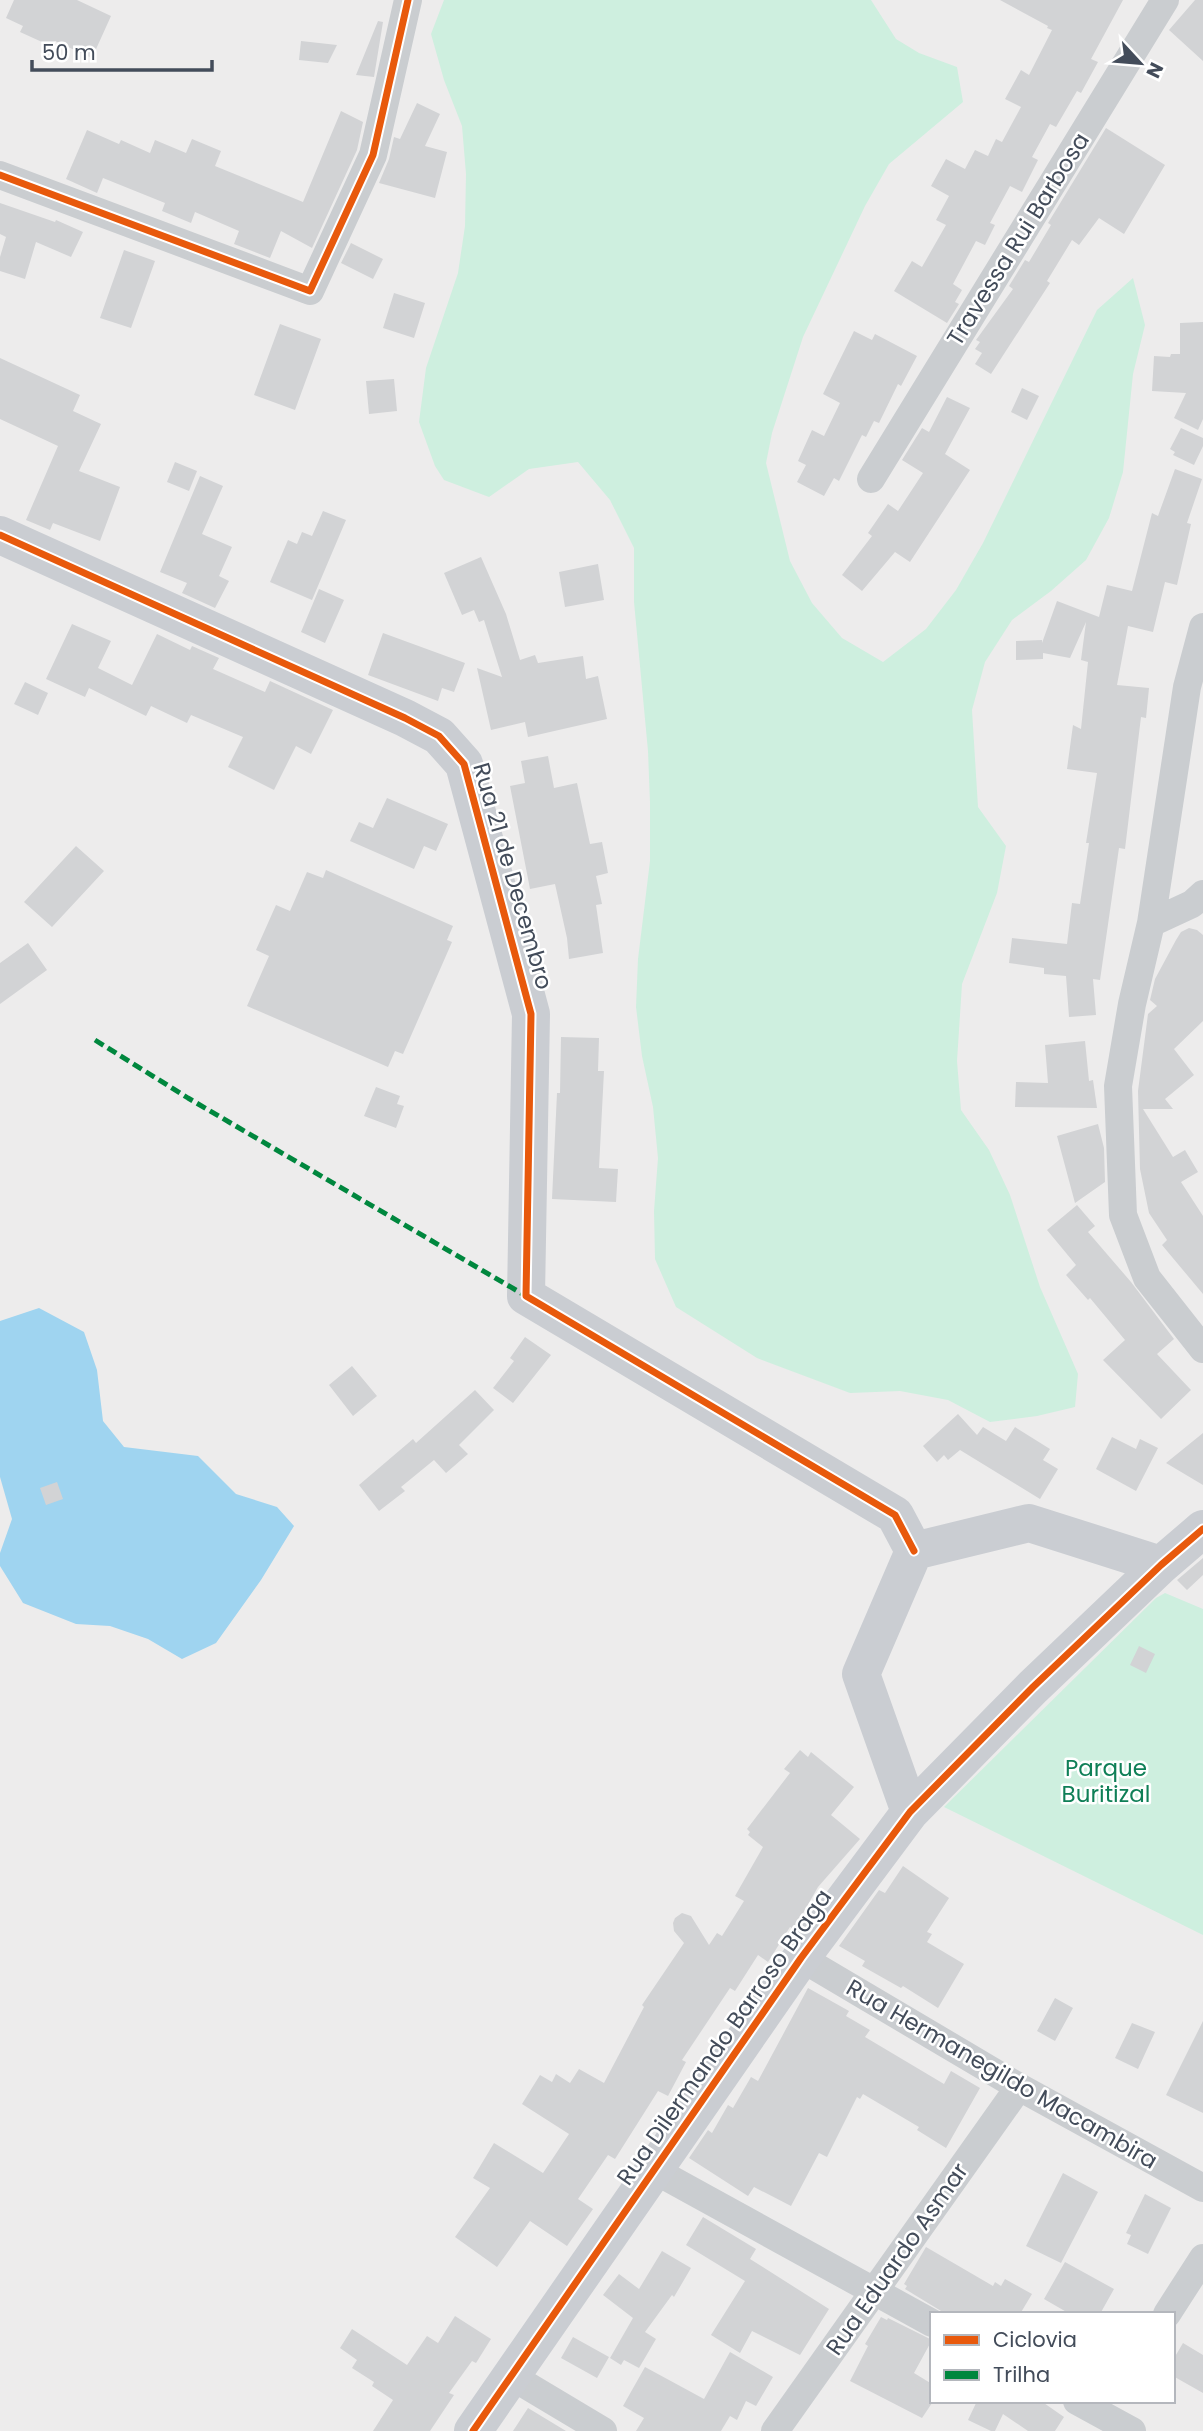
<svg xmlns="http://www.w3.org/2000/svg" width="1203" height="2431" font-family="Poppins,sans-serif">
	<rect width="100%" height="100%" fill="#edecec"/>
	<path fill="#ceefdf" d="M444,0h427l25,39 23,14 38,14 6,35 -74,62 -24,42 -62,131 -31,96 -6,30 24,98 22,42 30,35 41,24 43,-33 30,-39 27,-47 114,-233 36,-32 12,47 -12,49 -10,98 -14,46 -23,42 -35,31 -39,29 -27,42 -13,48 6,97 28,39 -9,47 -35,91 -5,77 4,49 28,40 21,45 30,92 38,87 -3,33 -38,9 -47,6 -42,-22 -48,-9 -50,2 -93,-35 -81,-51 -21,-48 -1,-48 4,-53 -5,-51 -11,-51 -6,-49 2,-48 12,-98v-58l-2,-52 -14,-149v-54l-24,-48 -32,-38 -49,7 -40,28 -45,-17 -9,-14 -16,-44 7,-54 32,-95 7,-47 1,-52 -4,-48 -18,-46 -13,-46z
		M1165,1593l38,16v326l-259,-128 212,-209z"/>
	<path fill="#9fd4f0" d="M39,1308l45,24 13,38 6,51 21,26 74,9 38,38 41,13 17,19 -33,54 -45,63 -34,16 -34,-20 -38,-13 -34,-2 -53,-21 -23,-37v-13l12,-34 -12,-42v-156z"/>
	<path fill="#d2d3d5" d="M14,0h63l34,16 -19,42 -37,-17 -2,6 -33,-15 3,-6 -17,-8z
		M1000,0h123l-32,59 7,3 -17,31 -4,-2 -21,36 -6,-3 -18,33 6,3 -16,32 -12,-6 -20,37 5,2 -10,20 -9,-4 -23,43 9,6 -7,12 4,2 -12,19 -53,-32 18,-30 10,6 24,-42 -10,-5 13,-24 -18,-10 15,-27 19,10 10,-19 13,6 8,-17 6,3 19,-35 -16,-8 16,-29 8,5 23,-45 -5,-2 1,-2z
		M1195,0h8v61l-34,-31z
		M378,21l5,1 -9,55 -18,-2z
		M301,41l36,4 -9,18 -29,-3z
		M417,103l23,11 -15,32 22,6 -12,46 -56,-15 10,-24 5,-22 6,2z
		M341,111l22,11 -6,28 -45,98 -31,-17 -11,27 -36,-14 5,-13 -44,-19 -4,11 -29,-12 3,-8 -62,-25 -6,15 -31,-14 21,-49 32,14 2,-4 29,13 5,-13 31,13 6,-14 29,12 -6,15 88,36z
		M1106,128l59,37 -41,69 -25,-16 -20,27 -7,-5 -25,41 3,2 -59,91 -16,-10 7,-11 -7,-4 5,-7 -4,-2 37,-51 -4,-3 16,-26 4,2 22,-37 -3,-2z
		M0,203l55,19 1,-2 27,12 -12,25 -35,-15 -11,37 -25,-8v-14l6,-20 -6,-3z
		M351,243l32,16 -10,20 -32,-16z
		M124,250l31,11 -24,67 -31,-10z
		M394,293l31,10 -11,35 -31,-10z
		M1203,322v97l-5,11 -24,-12 12,-25 -34,-2 2,-35 16,1 1,-3h9v-31z
		M280,324l41,15 -26,71 -41,-15z
		M854,331l18,9 3,-6 42,22 -16,30 -3,-2 -19,39 -5,-2 -8,16 -4,-2 -23,46 -5,-3 -10,18 -27,-14 9,-17 -8,-4 14,-31 12,6 16,-33 -17,-9z
		M0,358l80,37 -7,16 28,13 -22,47 41,16 -20,54 -47,-18 -3,7 -24,-10 32,-74 -58,-27z
		M394,379l3,32 -28,3 -3,-33z
		M1022,388l17,8 -12,24 -16,-8z
		M947,397l23,11 -25,46 25,16 -60,92 -15,-10 -33,39 -20,-16 30,-39 -4,-3 20,-29 10,7 25,-38 -21,-13 20,-32 7,4z
		M1181,428l22,10v8l-9,19 -21,-10 2,-3 -5,-3z
		M175,462l22,9 -8,20 -22,-9z
		M1175,469l27,10 -15,44 4,1 -14,61 -12,-3 -12,50 -25,-6 -11,59 32,3 -3,30 -5,-1 -16,132 -6,-1 -19,132 -7,-1 3,36 -27,2 -3,-41 -22,-2v-6l-35,-5 3,-25 55,6 5,-41 8,1 9,-61h-3l11,-70 -30,-4 6,-44 8,4 7,-67 -7,-2 5,-38 -16,36 -27,-5v6l-27,1v-19l26,-1v3l15,-42 42,16 8,-32 25,6 20,-78 6,3z
		M200,476l23,10 -21,48 30,13 -13,29 10,5 -14,27 -33,-15 5,-10 -27,-11z
		M323,511l23,9 -34,80 -42,-18 18,-42 9,4 5,-12 10,4z
		M481,557l25,57 14,46 15,-5 3,8 45,-7 3,23 12,-3 9,43 -79,18 -3,-15 -34,8 -14,-62 25,9 -18,-57 -5,2 -5,-12 -12,5 -18,-42z
		M598,564l6,36 -39,7 -6,-35z
		M319,589l25,11 -19,43 -24,-11z
		M72,624l39,17 -13,27 34,17 25,-51 33,16 2,-4 27,12 -6,11 52,23 5,-11 63,29 -22,44 -15,-8 -22,44 -46,-23 15,-30 -52,-22 -4,8 -36,-17 -5,10 -57,-28 -4,9 -39,-18z
		M383,633l82,30 -11,29 -12,-4 -4,13 -70,-26z
		M25,682l23,11 -10,22 -24,-11z
		M548,756l6,32 23,-5 13,61 12,-2 6,31 -12,3 6,28 -6,1 7,48 -34,6 -2,-21 -12,-54 -25,5 -20,-103 15,-3 -4,-22z
		M387,798l61,26 -12,27 -12,-5 -10,23 -64,-28 9,-19 14,6z
		M76,846l28,25 -52,56 -28,-25z
		M326,870l127,56 -6,14 5,2 -49,112 -8,-3 -7,16 -141,-61 22,-50 -13,-6 20,-45 14,6 17,-39 16,6z
		M1189,928l8,2 6,5v86l-29,28 20,26 -29,24 8,10h-30l30,48 12,-7 13,22 -17,10 22,34v78l-41,-49 5,-5 -18,-27 -9,-44 -2,-78 10,-77 9,-8 -7,-6 5,-21 21,-39 5,-8z
		M28,943l19,27 -47,34v-41z
		M561,1037l38,1 -1,33h6l-5,97 19,1 -2,33 -64,-3 5,-106h3z
		M1085,1041l4,40 4,-1 4,28 -82,-1 1,-25 32,1 -3,-38z
		M376,1087l24,9 -3,8 7,2 -8,22 -32,-12z
		M1098,1124l6,24 1,34 -30,21 -18,-67z
		M1077,1205l18,21 -7,6 43,50 43,57 -17,15 34,36 -30,29 -58,-59 22,-20 -35,-42 -2,2 -22,-25 10,-10 -29,-35z
		M525,1337l26,18 -38,48 -20,-15 21,-27 -4,-3z
		M352,1366l25,30 -24,20 -24,-31z
		M475,1390l19,20 -35,35 9,9 -22,19 -12,-13 -33,27 4,4 -26,20 -20,-26 54,-46 3,4z
		M958,1414l19,21 6,-8 23,14 9,-14 35,22 -7,11 15,9 -18,30 -80,-49 -12,10 -4,-5 -7,7 -14,-16z
		M1203,1433v52l-37,-22z
		M1112,1437l24,12 4,-10 18,9 -22,43 -40,-22z
		M57,1482l6,17 -17,6 -6,-17z
		M1203,1558v17l-16,15 -10,-10z
		M1139,1646l16,8 -9,19 -16,-8z
		M800,1750l8,7 3,-5 43,35 -23,28 29,24 -42,48 -24,42 -4,-2 -22,35 -10,-7 -23,36 -5,-3 -48,72 4,2 -18,34 -10,-5 -43,68 -7,-4 -30,44 15,10 -26,37 -37,-25 -33,46 -42,-30 35,-49 -17,-10 21,-35 49,30 26,-39 -47,-30 18,-29 12,7 4,-8 14,9 9,-14 25,14 40,-76 -2,-2 42,-62 -10,-12 -1,-8 2,-5 7,-5 9,3 18,29 8,-12 5,3 22,-35 -9,-5 28,-49 -15,-12 2,-3 -3,-3 43,-56 -6,-4z
		M903,1866l46,32 -22,34 5,2 -5,8 37,22 -26,44 -35,-22 -2,2 -39,-22 3,-5 -26,-15 40,-56 6,3z
		M808,1988l41,23 -3,5 24,14 -5,7 79,47 7,-13 29,17 -34,60 -29,-18 2,-3 -56,-33 -3,5 -3,-2 -30,60 -8,-4 -28,53 -37,-19 -6,9 -59,-38 19,-28 4,3 16,-28 5,3 18,-31 7,4z
		M1055,1998l18,10 -18,33 -18,-10z
		M1203,2021v92l-37,-18z
		M1132,2023l23,9 -17,37 -23,-11z
		M1063,2173l35,19 -37,71 -35,-17z
		M1145,2194l26,14 -23,46 -21,-10 4,-9 -5,-2z
		M703,2217l53,32 -6,10 79,50 -29,46 -48,-24 -12,22 -29,-18 34,-54 -59,-36z
		M926,2247l67,39 2,-4 6,4 4,-7 27,15 -12,20h-74l-41,-25 2,-3 -3,-2z
		M662,2251l29,17 -17,29 -2,-2 -27,37 11,7 -17,29 -15,-8 -3,5 -11,-7 23,-40 -30,-23 16,-21 20,15z
		M1065,2262l49,27 -14,25h-30l-26,-15z
		M455,2316l36,23 -15,24 -4,-2 -23,32 5,2 -24,36h-57l20,-31 -21,-14 2,-4 -22,-14 5,-8 -17,-12 12,-19 55,36 20,-29 11,7z
		M881,2317l6,3 1,-2 44,22 -18,33 18,11v19l-10,15 -72,-37 18,-35 -3,-2z
		M573,2337l36,20 -12,21 -36,-20z
		M1183,2343l20,12v38l-30,-17v-16z
		M730,2352l43,25 -17,29 -10,-5 -9,19 -7,-4 -9,15h-85l8,-13 -21,-12 22,-39 59,32z
		M977,2401h64l23,16 -9,14h-27l-25,-17 -8,17h-4l-23,-11z
		M528,2408l38,23h-53z"/>
	<g fill="none" stroke-linecap="round" stroke-linejoin="round">
		<path stroke="#cacdd0" stroke-width="28" d="M0,175l310,116 63,-136 35,-155
			M871,479l294,-479
			M1203,894l-11,10 -41,19 -19,81 -14,82 5,129 24,63 56,71
			M1151,923l36,-236 16,-60
			M801,1958l218,129 184,101
			M654,2170l278,153
			M1167,2314l36,-56
			M511,2376l92,55
			M1077,2401l55,30
			M775,2431l244,-344"/>
		<path stroke="#cacdd2" stroke-width="38" d="M0,535l405,183 34,18 25,28 67,250 -5,282 369,219 19,36
			M910,1812l-49,-138 53,-123 115,-28 132,42
			M473,2431l328,-473 109,-146 123,-125 128,-122 42,-36"/>
		<path stroke="#00873e" stroke-width="5" stroke-dasharray="10 5" stroke-linecap="butt" d="M95,1040l93,58 338,198"/>
		<g stroke="#fff" stroke-width="11">
			<path id="cycleway" d="M0,175l310,116 63,-136 35,-155
				M0,535l405,183 34,18 25,28 67,250 -5,282 369,219 19,36
				M473,2431l328,-473 109,-146 123,-125 128,-122 42,-36"/>
		</g>
		<use href="#cycleway" stroke="#e8590c" stroke-width="7"/>
	</g>
	<g text-anchor="middle" dominant-baseline="central" stroke-width="5" stroke-linejoin="round" paint-order="stroke">
		<g font-size="23" fill="#434c5a" stroke="#fff">
			<text transform="translate(1018 239) rotate(-58)">Travessa Rui Barbosa</text>
			<text transform="translate(513 876) rotate(74)">Rua 21 de Decembro</text>
			<text transform="translate(724 2037) rotate(-55)">Rua Dilermando Barroso Braga</text>
			<text transform="translate(1002 2074) rotate(30)">Rua Hermanegildo Macambira</text>
			<text transform="translate(897 2259) rotate(-55)">Rua Eduardo Asmar</text>
		</g>
		<g font-size="23" fill="#0f7f57" stroke="#fff">
			<text x="1106" y="1768">Parque<tspan x="1106" dy="26">Buritizal</tspan></text>
		</g>
	</g>
	<rect x="930" y="2312" width="245" height="91" fill="#ffffff" stroke="#b4b7bd" stroke-width="2"/>
	<rect x="944" y="2335" width="35" height="10" fill="#e8590c" stroke="#b4b7bd" stroke-width="2"/>
	<text x="993" y="2347" font-size="21" fill="#434c5a">Ciclovia</text>
	<rect x="944" y="2370" width="35" height="10" fill="#00873e" stroke="#b4b7bd" stroke-width="2"/>
	<text x="993" y="2382" font-size="21" fill="#434c5a">Trilha</text>
	<g transform="translate(1140 63) rotate(116)" stroke="#ffffff" stroke-width="5" paint-order="stroke">
	<path d="M0-5L12 26L0 18L-12 26Z" fill="#434c5a"/>
	<text y="-10" font-size="19" font-weight="bold" text-anchor="middle" fill="#434c5a">N</text>
	</g>
	<path d="M32 60v10h180v-10" fill="none" stroke="#434c5a" stroke-width="3.5"/>
	<text x="42" y="60" font-size="21" fill="#434c5a" stroke="#ffffff" stroke-width="5" paint-order="stroke">50 m</text>
</svg>
